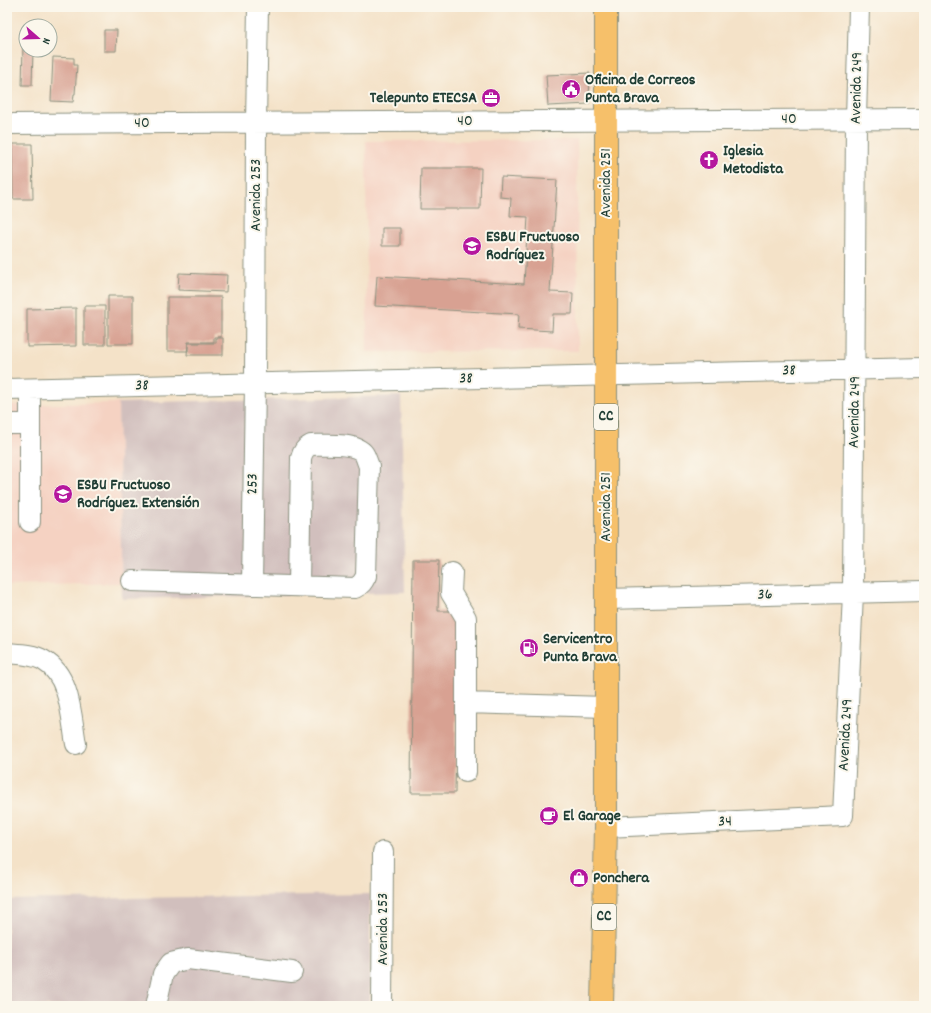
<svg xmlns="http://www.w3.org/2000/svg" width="931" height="1013" font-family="Dekko,sans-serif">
	<rect width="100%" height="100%" fill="#fbf7ec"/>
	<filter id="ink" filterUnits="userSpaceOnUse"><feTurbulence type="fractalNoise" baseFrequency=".025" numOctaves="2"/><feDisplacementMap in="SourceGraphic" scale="8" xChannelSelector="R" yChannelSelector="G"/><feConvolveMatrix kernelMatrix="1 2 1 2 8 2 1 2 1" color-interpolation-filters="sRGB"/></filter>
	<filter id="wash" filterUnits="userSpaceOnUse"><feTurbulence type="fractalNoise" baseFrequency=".012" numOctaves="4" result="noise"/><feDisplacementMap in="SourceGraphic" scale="16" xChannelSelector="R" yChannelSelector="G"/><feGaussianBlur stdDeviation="0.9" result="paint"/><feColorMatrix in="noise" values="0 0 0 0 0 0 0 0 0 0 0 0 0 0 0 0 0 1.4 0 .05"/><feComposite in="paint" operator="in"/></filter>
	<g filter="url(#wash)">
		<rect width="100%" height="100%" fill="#f4e2c8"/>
		<path fill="#f5d2c2" d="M577,140l1,211 -211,1 -1,-211z
			M118,403l4,180 -115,3v-181z"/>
		<path fill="#d1bfbd" d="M401,396l4,196 -283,7 -4,-196z
			M370,894v112h-363v-106z"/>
		<g id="blocks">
			<path fill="#d8a192" d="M104,30h13l-1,21h-12z
				M23,46h3v4h7l-1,35h-10z
				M53,57l21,1v7h3l-2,29h-1l-1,8 -22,-1z
				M590,73l-1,31 -41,2 -2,-31z
				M12,144h20l1,55h-20z
				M421,168h60l-1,41h-60z
				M501,177l56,3 -7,112 23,1 -1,21h-19l-1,17 -34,-2 1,-15 -144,-8 2,-30 147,8 4,-67 -18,-1 1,-18 -11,-1z
				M382,228h18v18h-18z
				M179,273l48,2 -1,17 -48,-2z
				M108,296h25v48h-25z
				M167,297h54v40h-7v5h-26v9h-21z
				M84,306h21v39h-21z
				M76,308v38l-49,1v-38z
				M216,338h7v17h-36l1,-12h28z
				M413,560h26l-1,51h20l-3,182h-44z"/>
		</g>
	</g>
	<g filter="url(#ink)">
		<use href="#blocks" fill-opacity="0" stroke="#8a907e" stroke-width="1"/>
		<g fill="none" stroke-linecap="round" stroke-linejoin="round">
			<g stroke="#8a907e" stroke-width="22">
				<path id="minor" d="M7,124l917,-5
					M7,389l917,-21
					M7,424h23
					M30,522v-133
					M452,572l-1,21 15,25v154
					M132,581l223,7c6,-3 8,-6 11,-12l3,-110c-2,-4 -3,-9 -5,-12 -8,-12 -40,-9 -53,-9 -6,3 -8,6 -10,13l-2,128
					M252,585l3,-202 1,-260 2,-116
					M606,599l318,-8
					M7,653c12,1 26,1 36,7 28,16 28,57 33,84
					M466,703l140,4
					M606,827l237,-11 10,-223 3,-474 3,-112
					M156,1006l7,-32 8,-11 17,-4 104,13
					M382,1006l1,-154"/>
			</g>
			<g stroke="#8a907e" stroke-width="24">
				<path id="major" d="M602,1006l4,-179v-820"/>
			</g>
			<use href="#minor" stroke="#fff" stroke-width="20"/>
			<use href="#major" stroke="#f6c06b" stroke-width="22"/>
		</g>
	</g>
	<defs>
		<g id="civic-disc" transform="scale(1)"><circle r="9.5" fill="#b5179e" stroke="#fbf7ec"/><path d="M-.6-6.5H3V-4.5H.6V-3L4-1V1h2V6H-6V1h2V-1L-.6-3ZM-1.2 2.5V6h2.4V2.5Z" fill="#fff"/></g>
		<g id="office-disc" transform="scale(1)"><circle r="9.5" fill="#b5179e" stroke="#fbf7ec"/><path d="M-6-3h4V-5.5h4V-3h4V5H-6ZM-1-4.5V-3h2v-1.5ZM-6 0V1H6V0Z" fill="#fff"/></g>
		<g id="church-disc" transform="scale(1)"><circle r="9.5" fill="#b5179e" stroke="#fbf7ec"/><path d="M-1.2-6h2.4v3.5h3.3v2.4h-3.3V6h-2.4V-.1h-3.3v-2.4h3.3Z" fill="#fff"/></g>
		<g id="school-disc" transform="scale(1)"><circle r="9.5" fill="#b5179e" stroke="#fbf7ec"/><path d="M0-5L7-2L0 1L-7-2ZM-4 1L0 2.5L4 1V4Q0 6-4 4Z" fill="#fff"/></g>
		<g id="fuel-disc" transform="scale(1)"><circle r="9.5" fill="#b5179e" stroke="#fbf7ec"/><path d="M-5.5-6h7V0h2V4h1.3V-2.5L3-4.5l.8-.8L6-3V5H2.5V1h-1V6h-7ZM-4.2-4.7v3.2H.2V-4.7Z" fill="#fff"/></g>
		<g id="cafe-disc" transform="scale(1)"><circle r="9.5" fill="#b5179e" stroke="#fbf7ec"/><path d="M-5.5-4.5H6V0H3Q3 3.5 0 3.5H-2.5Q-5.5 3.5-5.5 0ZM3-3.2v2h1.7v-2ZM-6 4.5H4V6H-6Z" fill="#fff"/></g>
		<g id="shop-disc" transform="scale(1)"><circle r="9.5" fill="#b5179e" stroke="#fbf7ec"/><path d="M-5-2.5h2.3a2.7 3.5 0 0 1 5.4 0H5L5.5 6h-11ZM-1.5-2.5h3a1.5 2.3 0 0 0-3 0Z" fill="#fff"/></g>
	</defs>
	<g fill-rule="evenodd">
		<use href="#civic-disc" x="571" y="89"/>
		<use href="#office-disc" x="491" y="98"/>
		<use href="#church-disc" x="709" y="160"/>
		<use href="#school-disc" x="472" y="246"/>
		<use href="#school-disc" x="63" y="494"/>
		<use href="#fuel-disc" x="529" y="648"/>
		<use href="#cafe-disc" x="549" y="816"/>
		<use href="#shop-disc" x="579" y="878"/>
	</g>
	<g text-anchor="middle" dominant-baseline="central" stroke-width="4" stroke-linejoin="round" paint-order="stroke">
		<g fill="#fbf7ec" stroke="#61756b" stroke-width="1">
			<rect x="594" y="404" width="24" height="26" rx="3"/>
			<rect x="592" y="904" width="24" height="26" rx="3"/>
		</g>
		<g font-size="15" font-weight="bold" fill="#1f3d34">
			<text x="606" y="417">CC</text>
			<text x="604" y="917">CC</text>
		</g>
		<g font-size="16" font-weight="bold" fill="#1f3d34" stroke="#fbf7ec" text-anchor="start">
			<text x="585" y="80">Oficina de Correos<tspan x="585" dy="18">Punta Brava</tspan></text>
			<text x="477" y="98" text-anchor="end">Telepunto ETECSA</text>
			<text x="723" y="151">Iglesia<tspan x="723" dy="18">Metodista</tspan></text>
			<text x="486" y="237">ESBU Fructuoso<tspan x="486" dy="18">Rodríguez</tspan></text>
			<text x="77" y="485">ESBU Fructuoso<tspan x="77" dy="18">Rodríguez. Extensión</tspan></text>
			<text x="543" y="639">Servicentro<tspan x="543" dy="18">Punta Brava</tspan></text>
			<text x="563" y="816">El Garage</text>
			<text x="593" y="878">Ponchera</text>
		</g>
		<g font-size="16" fill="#1f3d34" stroke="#fbf7ec">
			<text transform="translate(857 88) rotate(-89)">Avenida 249</text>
			<text x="789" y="119">40</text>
			<text x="465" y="121">40</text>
			<text x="142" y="123">40</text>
			<text transform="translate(606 183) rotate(-90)">Avenida 251</text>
			<text transform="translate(256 195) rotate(-90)">Avenida 253</text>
			<text transform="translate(789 371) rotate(-1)">38</text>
			<text transform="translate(466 379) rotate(-1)">38</text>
			<text transform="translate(142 386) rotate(-1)">38</text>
			<text transform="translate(855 412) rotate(-89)">Avenida 249</text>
			<text transform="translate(253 484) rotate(-89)">253</text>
			<text transform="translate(606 507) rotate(-90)">Avenida 251</text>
			<text transform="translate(765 595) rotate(-1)">36</text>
			<text transform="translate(846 735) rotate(-87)">Avenida 249</text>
			<text transform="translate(725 822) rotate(-3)">34</text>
			<text transform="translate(383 929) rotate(-90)">Avenida 253</text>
		</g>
	</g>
	<rect width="931" height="1013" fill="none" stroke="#fbf7ec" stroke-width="24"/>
	<g transform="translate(38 38) rotate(110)"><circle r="19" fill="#fbf7ec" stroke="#a3ada2"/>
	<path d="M0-3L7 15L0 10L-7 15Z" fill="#b5179e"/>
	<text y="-6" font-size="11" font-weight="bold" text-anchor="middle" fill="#1f3d34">N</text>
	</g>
</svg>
